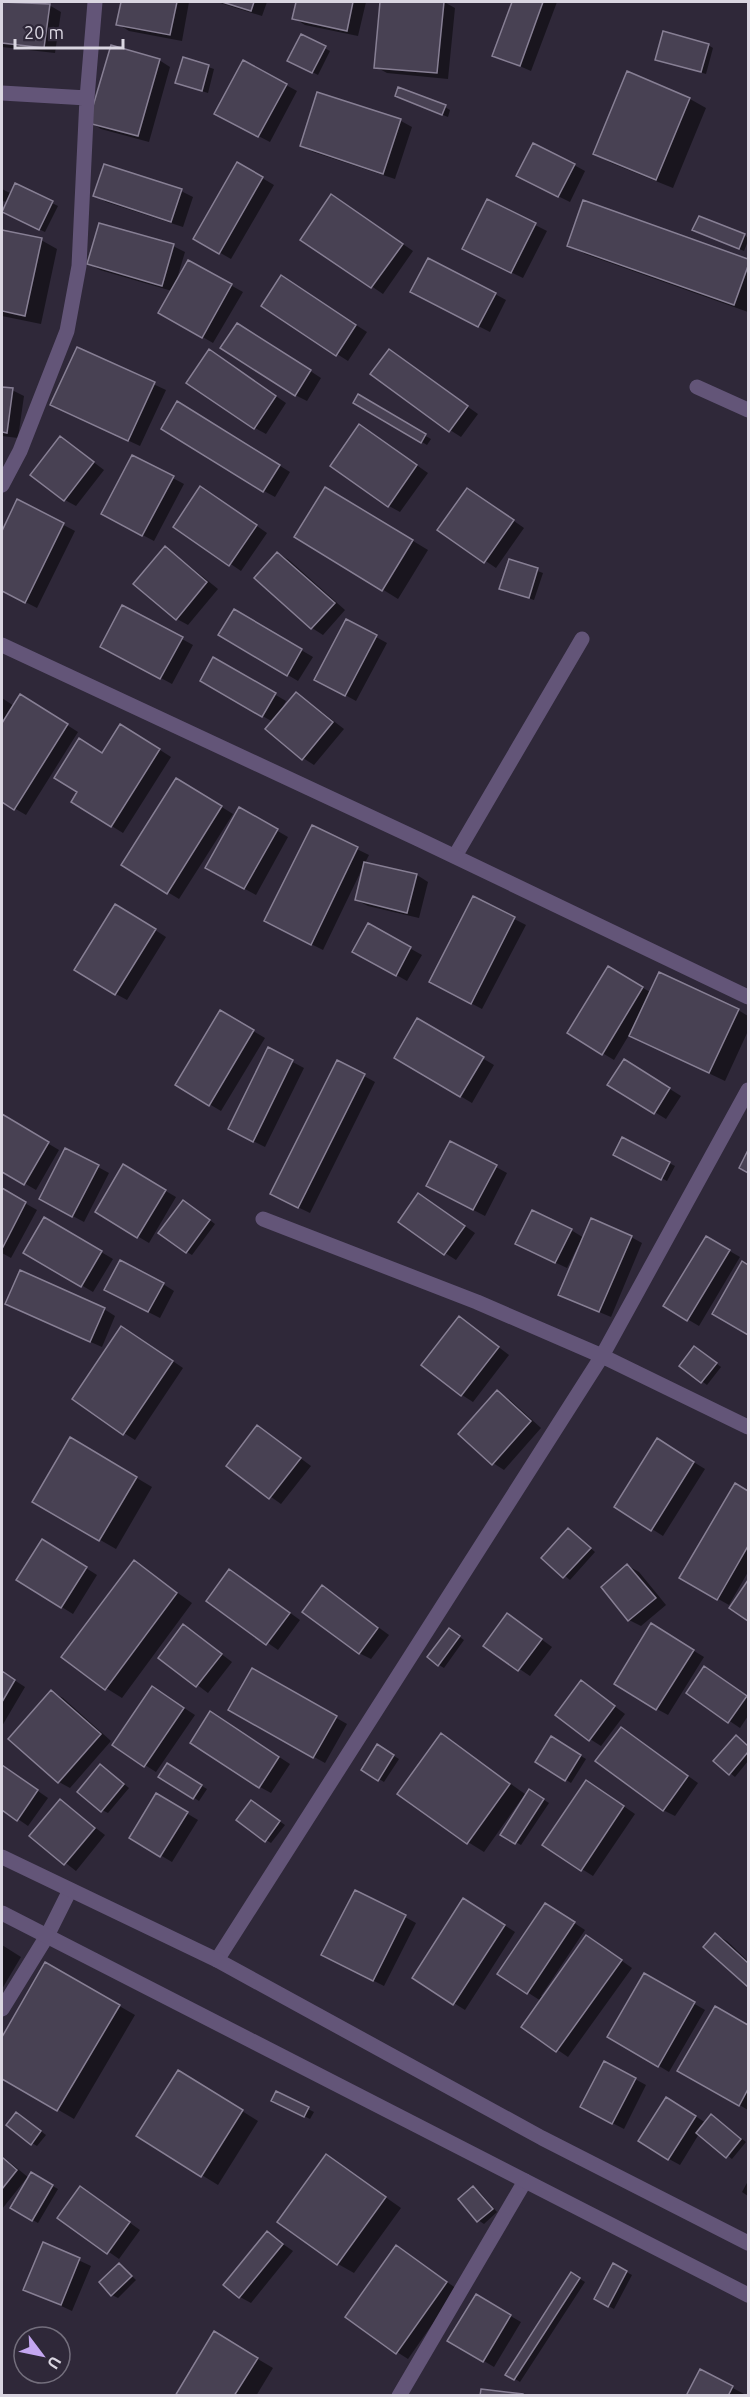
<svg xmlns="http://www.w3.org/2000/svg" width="750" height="2397" font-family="Ubuntu,sans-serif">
	<rect width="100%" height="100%" fill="#2f2839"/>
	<path fill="#0007" d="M2,2l47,3 12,7 -6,41 -53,-6z
		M122,2h67l-7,39 -53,-10 -11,-7z
		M217,2h50l-5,14z
		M298,2h68l-8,34 -53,-11 -11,-7z
		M382,2h62l11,6 -7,71 -61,-6 -11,-6z
		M513,2h44l-26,69 -37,-16z
		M302,36l28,15 -12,24 -29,-15z
		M708,45l5,3 -7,26 -50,-15z
		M184,59l30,10 -6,24 -31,-10z
		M159,60l11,7 -21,75 -48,-13 -11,-7z
		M628,73l62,26 16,9 -33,80 -62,-25 -16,-9z
		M286,85l11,6 -27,51 -43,-22z
		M318,94l83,27 11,6 -17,52 -82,-27 -12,-6z
		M396,96l49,11 5,3 -2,7z
		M238,164l36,21 -43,74 -35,-20z
		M574,165l11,6 -15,31 -41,-20z
		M16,185l42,21 -13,26 -37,-17v-13l-6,-1v-12l10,5z
		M181,191l12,6 -10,30 -77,-25 -11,-7z
		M488,201l59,30 -24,47 -48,-23z
		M584,202l164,59v51l-163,-58 -16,-9z
		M343,203l70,48 -30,43 -81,-55z
		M2,231l39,9 16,9 -16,75 -39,-8z
		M700,232l44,3 4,3v3l-4,10z
		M173,246l12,6 -9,30 13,-20 54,30 -30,51 -53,-31 12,-21 -72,-21 -11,-6z
		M292,284l75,48 -19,29 -11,-7z
		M495,294l11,6 -16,32 -67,-34z
		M249,331l72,47 -14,23 -12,-6z
		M78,349l88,41 -26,56 -88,-41z
		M389,351l89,63 -17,23 -11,-7z
		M220,358l66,45 -20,31 -11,-6z
		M2,388l10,2 12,6 -6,42 -16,-2z
		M358,397l73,42 -4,6 -72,-42z
		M189,410l101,62 -15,25 -11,-6z
		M370,433l58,40 -28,39 -11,-6z
		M71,445l33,25 -28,36 -11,-6z
		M133,457l51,27 -30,57 -40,-21z
		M212,495l55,38 -26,38 -66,-45z
		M478,496l46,32 -28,40 -56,-38z
		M342,498l86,52 -30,49 -16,-10z
		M18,501l57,30 -38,77 -35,-18v-56z
		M165,548l11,7 42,34 -30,36 -11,-6z
		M278,553l11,7 56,50 -22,25 -11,-7 -56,-50z
		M510,561l33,12 -9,27 -33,-11z
		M235,611l78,46 -15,24 -78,-46z
		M376,637l11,6 -31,58 -29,-16z
		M182,639l11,6 -21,39 -59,-32z
		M214,659l72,42 -5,9 1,1 15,-18 47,36 -30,36 -11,-7 -30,-36 -71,-41z
		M2,698l12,8 17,-4 47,30 -52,83 -24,-14z
		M132,732l39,25 -48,76 -50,-31 30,-47z
		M188,786l45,28 -54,85 -56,-34z
		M240,809l48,28 -32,58 -49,-27z
		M312,827l57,28 -4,8 52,12 11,7 -9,36 -51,-12 -12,-6 7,-33 -40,83 -46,-23z
		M474,898l52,27 -44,84 -40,-21z
		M127,912l39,25 -39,63 -11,-6z
		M368,925l54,30 -15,26 -53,-30z
		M608,968l42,24 88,18 10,6v15l-23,50 -96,-46 -15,25 -45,-27z
		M221,1012l44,26 -44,73 -44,-26z
		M418,1020l76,45 -22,38 -76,-45z
		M268,1049l36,19 -39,79 -24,-12z
		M635,1067l46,29 -15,23 -57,-35z
		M364,1076l11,6 -65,131 -27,-13z
		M2,1116l57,34 -23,40 -34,-20z
		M623,1140l52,26 -8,15 -52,-27z
		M123,1166l53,31 -27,46 -52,-31z
		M98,1167l11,6 -25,49 -32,-17z
		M496,1167l11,6 -22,43 -46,-24z
		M2,1190l35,20 -26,48 -9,-5z
		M430,1202l45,31 -19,27 -11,-7z
		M189,1205l26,19 -23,31 -5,-3z
		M45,1219l68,40 -20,33 -68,-40z
		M571,1230l13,8 47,-1 11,6 -31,74 -40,-17 9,-53 -2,-1 -11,22 -38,-18z
		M707,1238l33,19 -41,69 -34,-20z
		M742,1263l6,4v66l-34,-19z
		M163,1284l11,7 -14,27 -43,-22z
		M104,1309l11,7 -13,31 -84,-37z
		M460,1318l49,37 -36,47 -11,-7z
		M133,1334l50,34 -48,72 -11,-7z
		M700,1351l21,16 -14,18 -26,-19z
		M498,1392l11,7 32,29 -37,42 -11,-7z
		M258,1427l53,39 -30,38 -53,-38z
		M71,1439l81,48 -36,62 -82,-47z
		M669,1447l36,22 -42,67 -11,-7z
		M735,1485l13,8v79l-19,33 -48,-27z
		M569,1530l26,22 -25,28 -27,-22z
		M53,1547l44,28 -24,39 -55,-34z
		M134,1562l58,41 -70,95 -16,-10z
		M628,1566l11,6 27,33 -25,21 -12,-6z
		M240,1577l60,43 -22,30 -70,-49z
		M748,1583v36l-17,-11z
		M323,1587l66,48 -18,24 -12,-6z
		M508,1615l44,32 -22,29 -45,-30z
		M184,1626l48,36 -24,31 -48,-36z
		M663,1632l41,25 -36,58 -11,-6z
		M454,1633l10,7 -20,28 -5,-3z
		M253,1670l94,54 -22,39 -95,-53z
		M2,1672l23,15 -23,39z
		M716,1675l32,22v19l-8,12 -52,-35z
		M582,1682l43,32 -24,32 -11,-7z
		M153,1688l42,27 -39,57 -11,-7z
		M52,1692l11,6 48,43 -41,47 -11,-6z
		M222,1720l68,44 -19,29 -11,-6z
		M621,1729l77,54 -23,33 -12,-6z
		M441,1735l84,59 -41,58 -16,-10z
		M551,1738l35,21 -15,24 -34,-22z
		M741,1740l7,6v15l-13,16 -20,-16z
		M377,1746l22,13 -15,23 -21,-13z
		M167,1765l40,24 -8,12 -39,-25z
		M2,1766l46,32 -20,28 -26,-18z
		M101,1766l28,22 -21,25 -6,-3z
		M597,1788l38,26 -42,62 -49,-31z
		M530,1791l19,12 -28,42 -19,-11z
		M156,1795l42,25 -26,42 -41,-24z
		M60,1801l45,34 -29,36 -45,-35z
		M256,1805l29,20 -14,18 -5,-3z
		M474,1906l41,26 -50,78 -51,-32z
		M556,1911l29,19 -44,66 3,1 54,-53 34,24 -64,89 -45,-31 18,-25 -42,-27z
		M405,1917l11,6 -32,63 -49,-25z
		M716,1935l11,6 21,20v24l-43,-39z
		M2,1945l19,12 -19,32z
		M46,1964l89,51 -61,104 -72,-42v-37z
		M645,1975l60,35 -36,62 -60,-36z
		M716,2008l32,19v83l-68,-40z
		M635,2079l11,6 -22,44 -31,-16z
		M194,2081l64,40 -40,64 -80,-49z
		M276,2093l38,19 -4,7 -32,-16z
		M678,2105l28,18 6,-8 34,27 -14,17 -33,-25 -19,31 -11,-6z
		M22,2117l24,18 -9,11 -5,-3z
		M2,2156l27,22 2,-4 27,15 -20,34 -26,-15 16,-28 -2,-1 -24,30z
		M327,2156l74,52 -47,65 -16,-9z
		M748,2181v15l-6,-4z
		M473,2188l6,3 18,21 -13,12 -6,-4z
		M91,2195l49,35 -21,29 -60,-42z
		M267,2233l26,18 -42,52 -11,-6z
		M44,2244l47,22 -19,45 -47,-22z
		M408,2254l49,35 -49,70 -11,-7z
		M120,2265l16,15 -18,18 -6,-3z
		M613,2265l19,10 -18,34 -18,-10z
		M572,2274l13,8 -65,100 -13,-8z
		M476,2296l45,26 -27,45 -45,-27z
		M231,2343l42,25 -17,28h-79z
		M701,2371l43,23 -1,2h-55z"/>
	<path fill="#484153" stroke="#877f94" stroke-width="1.5" d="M2,2l48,2 -6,44 -42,-5z
		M121,2h56l-7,33 -54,-10z
		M222,2h32l-3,9z
		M296,2h57l-6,29 -55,-12z
		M380,2h64l-7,71 -63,-5z
		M512,2h31l-23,64 -28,-10z
		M663,31l46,13 -8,28 -46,-12z
		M301,34l25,12 -14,27 -25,-12z
		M111,45l49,14 -22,77 -50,-13z
		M183,57l26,8 -7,26 -27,-8z
		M243,60l44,24 -29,53 -44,-23z
		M627,71l63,27 -34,82 -63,-26z
		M398,87l48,18 -4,10 -47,-19z
		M317,92l84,27 -18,55 -83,-28z
		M533,143l42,21 -17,33 -42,-21z
		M237,162l26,15 -44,77 -26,-15z
		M104,164l78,25 -11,33 -78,-26z
		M15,183l38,18 -14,29 -37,-18z
		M331,194l72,50 -32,44 -71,-48z
		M487,199l49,24 -25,50 -49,-24z
		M583,200l165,59v7l-14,39 -167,-59z
		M699,216l46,18 -6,15 -47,-19z
		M99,223l75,21 -12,42 -75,-22z
		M2,230l40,8 -17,78 -23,-5z
		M428,258l68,35 -18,34 -68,-35z
		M188,260l44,24 -30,54 -44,-25z
		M281,275l75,50 -20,31 -75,-50z
		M237,323l74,47 -16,26 -75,-48z
		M77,347l78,35 -27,59 -78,-36z
		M209,349l67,47 -22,33 -68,-46z
		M389,349l79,57 -19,26 -79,-58z
		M2,387l11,1 -6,45 -5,-1z
		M358,394l68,40 -5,9 -68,-40z
		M177,401l103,64 -17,27 -102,-63z
		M359,424l58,41 -29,42 -58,-41z
		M60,436l34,26 -30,39 -34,-26z
		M132,455l42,21 -32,60 -41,-22z
		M200,486l57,39 -28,41 -56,-39z
		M325,487l88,53 -31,51 -88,-54z
		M467,488l47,32 -30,43 -47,-33z
		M17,499l47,24 -39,80 -23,-12v-60z
		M165,546l42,36 -31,38 -43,-36z
		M277,552l58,51 -24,26 -57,-51z
		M509,559l29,9 -9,30 -30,-9z
		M122,605l61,32 -23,42 -60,-32z
		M234,609l68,40 -15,27 -69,-41z
		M346,619l31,16 -32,61 -31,-16z
		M213,657l63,36 -14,24 -62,-36z
		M296,692l37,30 -31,38 -37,-31z
		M20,694l48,30 -54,86 -12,-8v-79z
		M120,724l40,25 -49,78 -40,-25 6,-10 -23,-14 25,-40 23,15z
		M176,778l46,28 -55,88 -46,-29z
		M239,807l39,22 -34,60 -39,-21z
		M312,825l46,22 -47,98 -47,-24z
		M364,862l53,12 -10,39 -52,-13z
		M473,896l42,21 -44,87 -42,-22z
		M115,904l41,25 -41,66 -41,-25z
		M368,923l43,24 -15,29 -44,-24z
		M608,966l35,21 -41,68 -35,-22z
		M659,972l80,37 -30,64 -80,-37z
		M220,1010l34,20 -45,76 -34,-21z
		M417,1018l67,39 -24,40 -66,-39z
		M268,1047l25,13 -40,82 -25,-13z
		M624,1059l46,29 -16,26 -47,-29z
		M337,1060l28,14 -67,134 -28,-14z
		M2,1114l47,28 -25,43 -22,-13z
		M622,1137l48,25 -9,18 -48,-25z
		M450,1141l47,24 -24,45 -47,-24z
		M65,1148l34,17 -27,52 -33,-18z
		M748,1150v23l-9,-5z
		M123,1164l43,26 -29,48 -42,-26z
		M2,1188l24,14 -24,47z
		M418,1193l47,33 -21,29 -46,-33z
		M183,1200l27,20 -24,33 -28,-20z
		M532,1210l40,19 -17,34 -40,-19z
		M44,1217l58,34 -21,36 -58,-34z
		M591,1218l41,18 -33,76 -41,-17z
		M706,1236l24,14 -43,71 -24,-15z
		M120,1260l44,23 -16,29 -44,-22z
		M742,1261l6,4v70l-36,-21z
		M20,1270l85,38 -15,34 -85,-38z
		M459,1316l40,31 -38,49 -40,-31z
		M121,1326l52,35 -50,74 -51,-36z
		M694,1346l23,17 -16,20 -22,-17z
		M497,1390l34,31 -39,44 -34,-31z
		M257,1425l44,33 -32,41 -43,-33z
		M70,1437l67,40 -38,64 -67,-39z
		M657,1438l37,24 -43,69 -37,-24z
		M735,1483l13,8v55l-31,54 -38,-22z
		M568,1528l23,20 -28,30 -22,-20z
		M42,1539l45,28 -26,41 -45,-28z
		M134,1560l43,33 -72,97 -44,-33z
		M627,1564l29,34 -28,23 -27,-34z
		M229,1569l61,44 -24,32 -60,-44z
		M748,1580v41l-19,-13z
		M322,1585l56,43 -19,26 -57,-42z
		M507,1613l35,26 -24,32 -35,-25z
		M651,1623l43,27 -38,60 -42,-26z
		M183,1624l39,30 -26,33 -38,-29z
		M449,1628l11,8 -22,30 -11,-9z
		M704,1666l43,30 -19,27 -42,-30z
		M252,1668l85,48 -24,42 -85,-48z
		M2,1671l13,9 -13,22z
		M581,1680l34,26 -26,35 -34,-26z
		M152,1686l32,22 -40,59 -32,-22z
		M51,1690l50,44 -43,49 -50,-44z
		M210,1711l69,46 -20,31 -69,-45z
		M621,1727l67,49 -25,35 -68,-50z
		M441,1733l69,51 -43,60 -70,-50z
		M736,1735l12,11v6l-19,23 -16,-14z
		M551,1736l30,19 -16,26 -30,-19z
		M377,1744l17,11 -16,26 -17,-11z
		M167,1763l35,22 -9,14 -35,-22z
		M100,1764l24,20 -23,28 -24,-20z
		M2,1765l36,25 -21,31 -15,-11z
		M586,1780l38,26 -43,65 -39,-26z
		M529,1789l15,10 -29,45 -15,-9z
		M156,1793l32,19 -28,45 -31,-19z
		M60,1799l35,29 -31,37 -35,-29z
		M251,1800l29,21 -15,21 -29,-22z
		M355,1890l51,25 -33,66 -52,-26z
		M463,1898l42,27 -52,80 -41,-27z
		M545,1903l30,19 -48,72 -30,-20z
		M715,1933l33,30v24l-45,-40z
		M586,1935l36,25 -66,92 -35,-25z
		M45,1962l75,43 -63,106 -55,-32v-42z
		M644,1973l51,29 -37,65 -51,-30z
		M715,2006l33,19v64l-9,17 -62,-35z
		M604,2061l32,17 -24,46 -32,-17z
		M178,2070l65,40 -42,67 -65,-41z
		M276,2091l33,16 -5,10 -33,-16z
		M666,2097l30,19 -28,44 -30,-19z
		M16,2112l25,19 -10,14 -25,-20z
		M711,2114l30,25 -15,19 -30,-25z
		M326,2154l60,43 -49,68 -60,-43z
		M2,2157l15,13 -15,19z
		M31,2172l22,13 -21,36 -22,-13z
		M80,2186l50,36 -23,32 -50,-36z
		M473,2186l20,23 -16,13 -19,-23z
		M267,2231l16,13 -44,54 -16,-13z
		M43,2242l37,16 -19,47 -38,-15z
		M396,2245l51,37 -51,72 -51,-37z
		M119,2263l13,13 -21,20 -12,-14z
		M613,2263l14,8 -19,36 -14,-8z
		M571,2272l9,6 -66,102 -9,-5z
		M476,2294l35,21 -28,47 -36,-21z
		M214,2331l44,27 -24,38h-59z
		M700,2369l33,17 -5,10h-42z
		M481,2389l42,5v2h-43z"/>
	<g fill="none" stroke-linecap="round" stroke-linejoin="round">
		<path stroke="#635578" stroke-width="15" d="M697,387l51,23
			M455,856l127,-217"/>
		<path stroke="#635578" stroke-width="15" d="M2,93l85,5
			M2,485l18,-34 47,-120 12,-65 8,-168 8,-96
			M2,645l416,194 330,158
			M748,1090l-146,266 146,71
			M217,1960l385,-604 -125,-54 -214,-83
			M2,2009l45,-73 23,-46
			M399,2396l126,-215"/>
		<path stroke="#635578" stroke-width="15" d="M2,1857l215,103 325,178 206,105
			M2,1913l746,382"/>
	</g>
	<rect width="750" height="2397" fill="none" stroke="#dad6e1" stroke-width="6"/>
	<g transform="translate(42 2355) rotate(122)"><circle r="28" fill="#2f2839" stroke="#736e7c" stroke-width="1.5"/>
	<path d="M0-4.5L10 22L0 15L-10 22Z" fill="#c4a7f1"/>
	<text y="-9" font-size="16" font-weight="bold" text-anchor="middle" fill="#dad6e1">U</text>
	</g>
	<path d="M15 39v9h108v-9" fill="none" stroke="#dad6e1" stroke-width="3"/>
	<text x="24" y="39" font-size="18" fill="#dad6e1" stroke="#2f2839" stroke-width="4.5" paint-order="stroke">20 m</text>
</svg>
